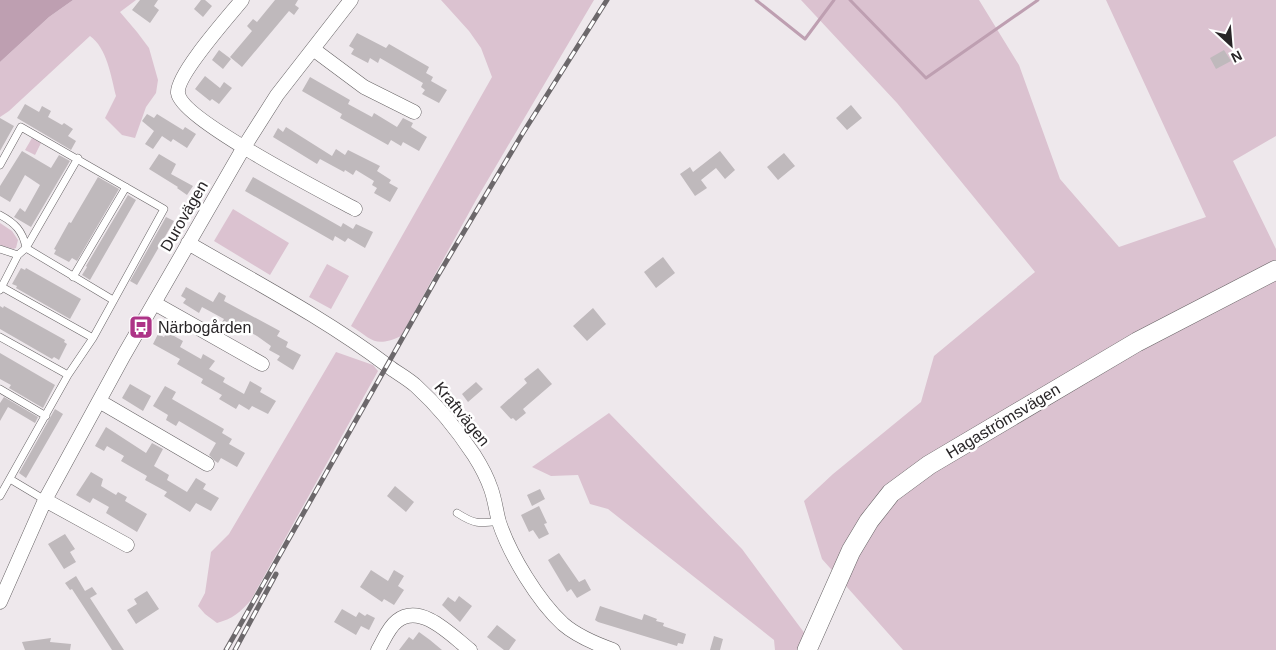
<svg xmlns="http://www.w3.org/2000/svg" width="1276" height="650" font-family="Arial,sans-serif">
	<rect width="100%" height="100%" fill="#eee8ec"/>
	<path fill="#dbc2d0" d="M73,0h63l-16,12 17,20 12,16 9,32 -2,13 -10,14 -11,31 -13,-3 -17,-17 11,-22c-5,-20 -9,-48 -26,-60l-81,75 -9,6v-55l49,-45z
		M441,0h153l-118,200 -75,136c-26,12 -28,4 -50,-10l141,-249 -11,-29 -12,-17z
		M801,0h178l40,65 41,114 59,68 87,-30 -100,-217h170v136l-43,25 43,88v401h-373l-81,-91 -18,-58 29,-27 88,-72 13,-46 101,-84 -138,-169z
		M32,138l9,5 -6,12 -10,-5z
		M233,209l56,34 -19,32 -56,-34z
		M0,223l12,8 6,9 -2,8 -3,1 -13,-4z
		M327,264l22,12 -18,33 -22,-12z
		M336,352l37,13 5,6 -127,229c-10,12 -19,19 -34,23l-12,-9 -7,-8 7,-13 6,-41 18,-18z
		M609,413l133,136 75,101h-42l-1,-10 -166,-131 -18,-5 -12,-29 -27,1 -19,-9z"/>
	<path fill="#be9fb1" d="M0,0h73l-24,17 -49,45z"/>
	<g fill="none" stroke-linecap="round" stroke-linejoin="round">
		<path stroke="#be9fb1" stroke-width="3" d="M756,0l49,39 29,-39
			M850,0l76,78 112,-78"/>
	</g>
	<path fill="#bfb9bc" d="M140,0h18l-4,6 5,4 -9,13 -18,-13z
		M201,0h4l7,6 -9,11 -9,-8z
		M275,0h23l-3,5 4,3 -5,7 -5,-4 -47,56 -12,-10 22,-26 -5,-5 6,-7 4,3z
		M357,33l29,15 3,-4 40,23 -3,6 7,4 -2,4 16,9 -8,13 -17,-9 3,-4 -4,-3 2,-4 -43,-25 -2,5 -8,-5 -2,5 -17,-9 3,-5 -5,-3z
		M219,50l12,9 -8,10 -11,-9z
		M1224,50l7,11 -15,8 -6,-11z
		M205,76l15,12 4,-6 8,6 -13,16 -7,-5 -2,2 -15,-12z
		M310,77l40,23 -2,4 24,13 2,-4 23,14 6,-9 10,5 -2,4 16,10 -8,14 -16,-9 -2,4 -10,-6 -3,5 -48,-27 2,-4 -40,-23z
		M25,104l14,8 3,-6 9,5 -3,6 14,8 2,-2 9,6 -5,7 8,5 -5,9 -54,-32z
		M851,105l11,13 -15,12 -11,-12z
		M147,114l7,4 3,-4 26,16 2,-3 11,7 -9,14 -14,-9 -2,3 -9,-6 -9,13 -8,-5 9,-13 -12,-10z
		M0,118l14,8 -14,25z
		M286,127l46,29 4,-7 9,6 3,-5 32,16 -3,5 14,9 -2,3 9,5 -8,14 -16,-9 3,-5 -5,-3 2,-4 -18,-11 -3,5 -8,-5 -1,2 -24,-13 -3,5 -44,-27 5,-9 5,4z
		M22,151l29,17 8,-13 11,6 -39,66 -17,-10 6,-9 5,4 15,-27 -15,-10 -15,27 -10,-6v-10z
		M720,151l15,19 -10,9 -9,-11 -15,12 6,8 -12,8 -15,-22 10,-7 3,5z
		M784,153l11,13 -17,14 -11,-13z
		M159,154l17,10 -5,10 22,12 -6,9 -10,-7 1,-1 -29,-18z
		M98,177l21,12 -42,72 -5,-3 -3,4 -15,-8 2,-4 -2,-1 15,-27 2,1 7,-12z
		M253,177l88,50 2,-4 10,6 3,-5 17,8 -8,16 -17,-10 -3,4 -10,-6 -2,5 -88,-50z
		M128,195l8,5 -46,80 -8,-5 5,-8 -1,-1z
		M166,217l8,4 -37,64 -7,-4z
		M663,257l12,16 -19,15 -12,-16z
		M21,268l4,2 1,-2 55,31 -11,20 -54,-31 1,-2 -5,-2z
		M186,287l27,15 6,-10 7,4 -2,5 56,30 -3,5 11,6 -2,5 15,8 -8,15 -16,-10 3,-4 -11,-6 2,-4 -14,-10 -22,-13 -2,5 -11,-6 2,-3 -22,-12 -3,6 -16,-10 3,-4 -5,-3z
		M0,306l3,2 1,-2 61,34 -1,2 3,2 -8,16 -5,-3 -2,2 -52,-30z
		M593,308l13,16 -19,17 -14,-15z
		M167,332l16,9 -3,6 21,12 2,-5 12,7 -6,8 16,9 -2,4 21,12 6,-13 12,7 -2,4 16,9 -8,13 -16,-8 -3,4 -10,-6 -3,5 -17,-10 3,-4 -21,-12 2,-4 -26,-15 3,-5 -27,-15 5,-10 6,3z
		M0,353l55,32 -12,23 -34,-20 2,-3 -11,-6z
		M538,368l14,16 -29,25 3,4 -10,8 -3,-3 -2,1 -11,-12 27,-24 -3,-4z
		M476,382l7,7 -15,13 -6,-8z
		M130,384l21,12 -8,15 -21,-13z
		M165,386l11,6 -4,7 52,30 -2,4 10,6 -3,5 16,9 -8,14 -16,-9 -3,5 -3,-2 -6,-6 7,-12 -37,-22 -3,5 -10,-6 2,-5 -15,-9z
		M4,397l34,20 -3,6 -27,-16 -8,14v-18z
		M55,409l8,5 -37,64 -7,-5z
		M106,427l40,26 6,-10 11,6 -9,17 15,9 -2,5 20,12 9,-14 10,6 -3,5 16,9 -8,13 -15,-8 -6,9 -26,-16 3,-4 -22,-12 2,-4 -26,-15 3,-5 -17,-10 -3,5 -9,-5z
		M91,472l12,7 -2,7 15,9 2,-3 9,5 -2,4 22,13 -10,18 -31,-19 3,-6 -16,-9 -3,5 -14,-8z
		M395,486l19,16 -8,10 -19,-16z
		M540,489l5,10 -13,7 -5,-11z
		M539,506l8,17 -3,1 5,10 -10,5 -6,-9 -4,2 -8,-17z
		M65,534l10,15 -5,3 6,10 -12,7 -16,-25z
		M559,553l20,29 6,-3 6,11 -14,8 -6,-9 -4,3 -19,-32z
		M371,570l17,11 6,-11 10,6 -6,10 6,4 -10,15 -10,-6 -2,3 -22,-15z
		M76,576l9,15 7,-4 5,7 -7,4 34,52h-12l-40,-61 -2,1 -5,-7z
		M147,591l12,18 -23,15 -9,-14 10,-6 -3,-5z
		M459,596l13,10 -12,16 -18,-17 6,-8 7,5z
		M600,606l42,14 2,-6 13,5 -1,2 8,2 -1,3 23,8 -3,10 -5,-1 -1,3 -79,-24 -3,-2z
		M342,609l14,8 3,-5 6,4 2,-2 8,4 -6,12 -8,-4 -5,9 -22,-13z
		M497,625l19,15 -7,10h-5l-17,-13z
		M419,632l11,8 12,10h-43l10,-13 4,3z
		M714,636l9,3 -3,11h-10z
		M51,638l-1,4 21,2 -1,6h-45l-3,-8z"/>
	<g fill="none" stroke-linecap="round" stroke-linejoin="round">
		<g stroke="#666264" stroke-width="8">
			<path id="lane" d="M78,158l-52,90 87,52
				M0,165l21,-38 143,82 -71,129 -25,37 -68,121
				M0,215c15,8 23,16 26,33l-8,7 -18,35
				M0,249l18,6
				M73,277l53,-90
				M2,287l91,51
				M0,337l68,38
				M0,389l46,27
				M10,479l35,21
				M457,513c17,11 22,11 42,8"/>
		</g>
		<g stroke="#666264" stroke-width="15">
			<path id="street" d="M242,0c-13,16 -66,75 -64,93 3,26 149,101 177,116
				M313,49l51,38 50,25
				M188,243c67,39 138,76 200,123 9,7 19,12 28,20 21,19 42,45 58,69 7,11 13,22 17,34 4,11 5,22 8,33 11,33 39,79 64,102 14,12 33,20 50,26
				M154,303l108,61
				M99,401l108,63
				M45,500l82,45
				M0,602l45,-102 79,-145 120,-208 33,-52 74,-95
				M378,650c6,-10 10,-22 19,-29 24,-19 55,15 73,29"/>
		</g>
		<g stroke="#666264" stroke-width="20">
			<path id="secondary" d="M807,650l44,-99 18,-30 22,-28 38,-28 208,-123 139,-72"/>
		</g>
		<use href="#lane" stroke="#fff" stroke-width="7"/>
		<use href="#street" stroke="#fff" stroke-width="14"/>
		<use href="#secondary" stroke="#fff" stroke-width="19"/>
		<g stroke="#6c686b" stroke-width="5">
			<path id="rail" d="M226,650l211,-373 84,-141 86,-136
				M235,650l41,-76"/>
		</g>
		<use href="#rail" stroke="#fff" stroke-width="3" stroke-dasharray="9" stroke-linecap="butt"/>
	</g>
	<defs>
		<g id="bus-square" transform="scale(1.25)"><rect x="-9" y="-9" width="18" height="18" rx="4" fill="#ad3387" stroke="#fff"/><path d="M-5-6H5V4H4V6H2V4H-2V6H-4V4H-5ZM-3.5-4V0h7V-4ZM-3.5 1.2v1.5H-2V1.2ZM2 1.2v1.5H3.5V1.2Z" fill="#fff"/></g>
	</defs>
	<g fill-rule="evenodd">
		<use href="#bus-square" x="141" y="327"/>
	</g>
	<g text-anchor="middle" dominant-baseline="central" stroke-width="5" stroke-linejoin="round" paint-order="stroke">
		<g font-size="16" fill="#282527" stroke="#fff">
			<text transform="translate(184 216) rotate(-60)">Durovägen</text>
			<text transform="translate(462 414) rotate(51)">Kraftvägen</text>
			<text transform="translate(1003 421) rotate(-31)">Hagaströmsvägen</text>
		</g>
		<g font-size="16" fill="#282527" stroke="#fff" text-anchor="start">
			<text x="158" y="327">Närbogården</text>
		</g>
	</g>
	<g transform="translate(1231 45) rotate(154)" stroke="#ffffff" stroke-width="4" paint-order="stroke">
	<path d="M0-4L9 19L0 12L-9 19Z" fill="#282527"/>
	<text y="-8" font-size="14" font-weight="bold" text-anchor="middle" fill="#282527">N</text>
	</g>
</svg>
